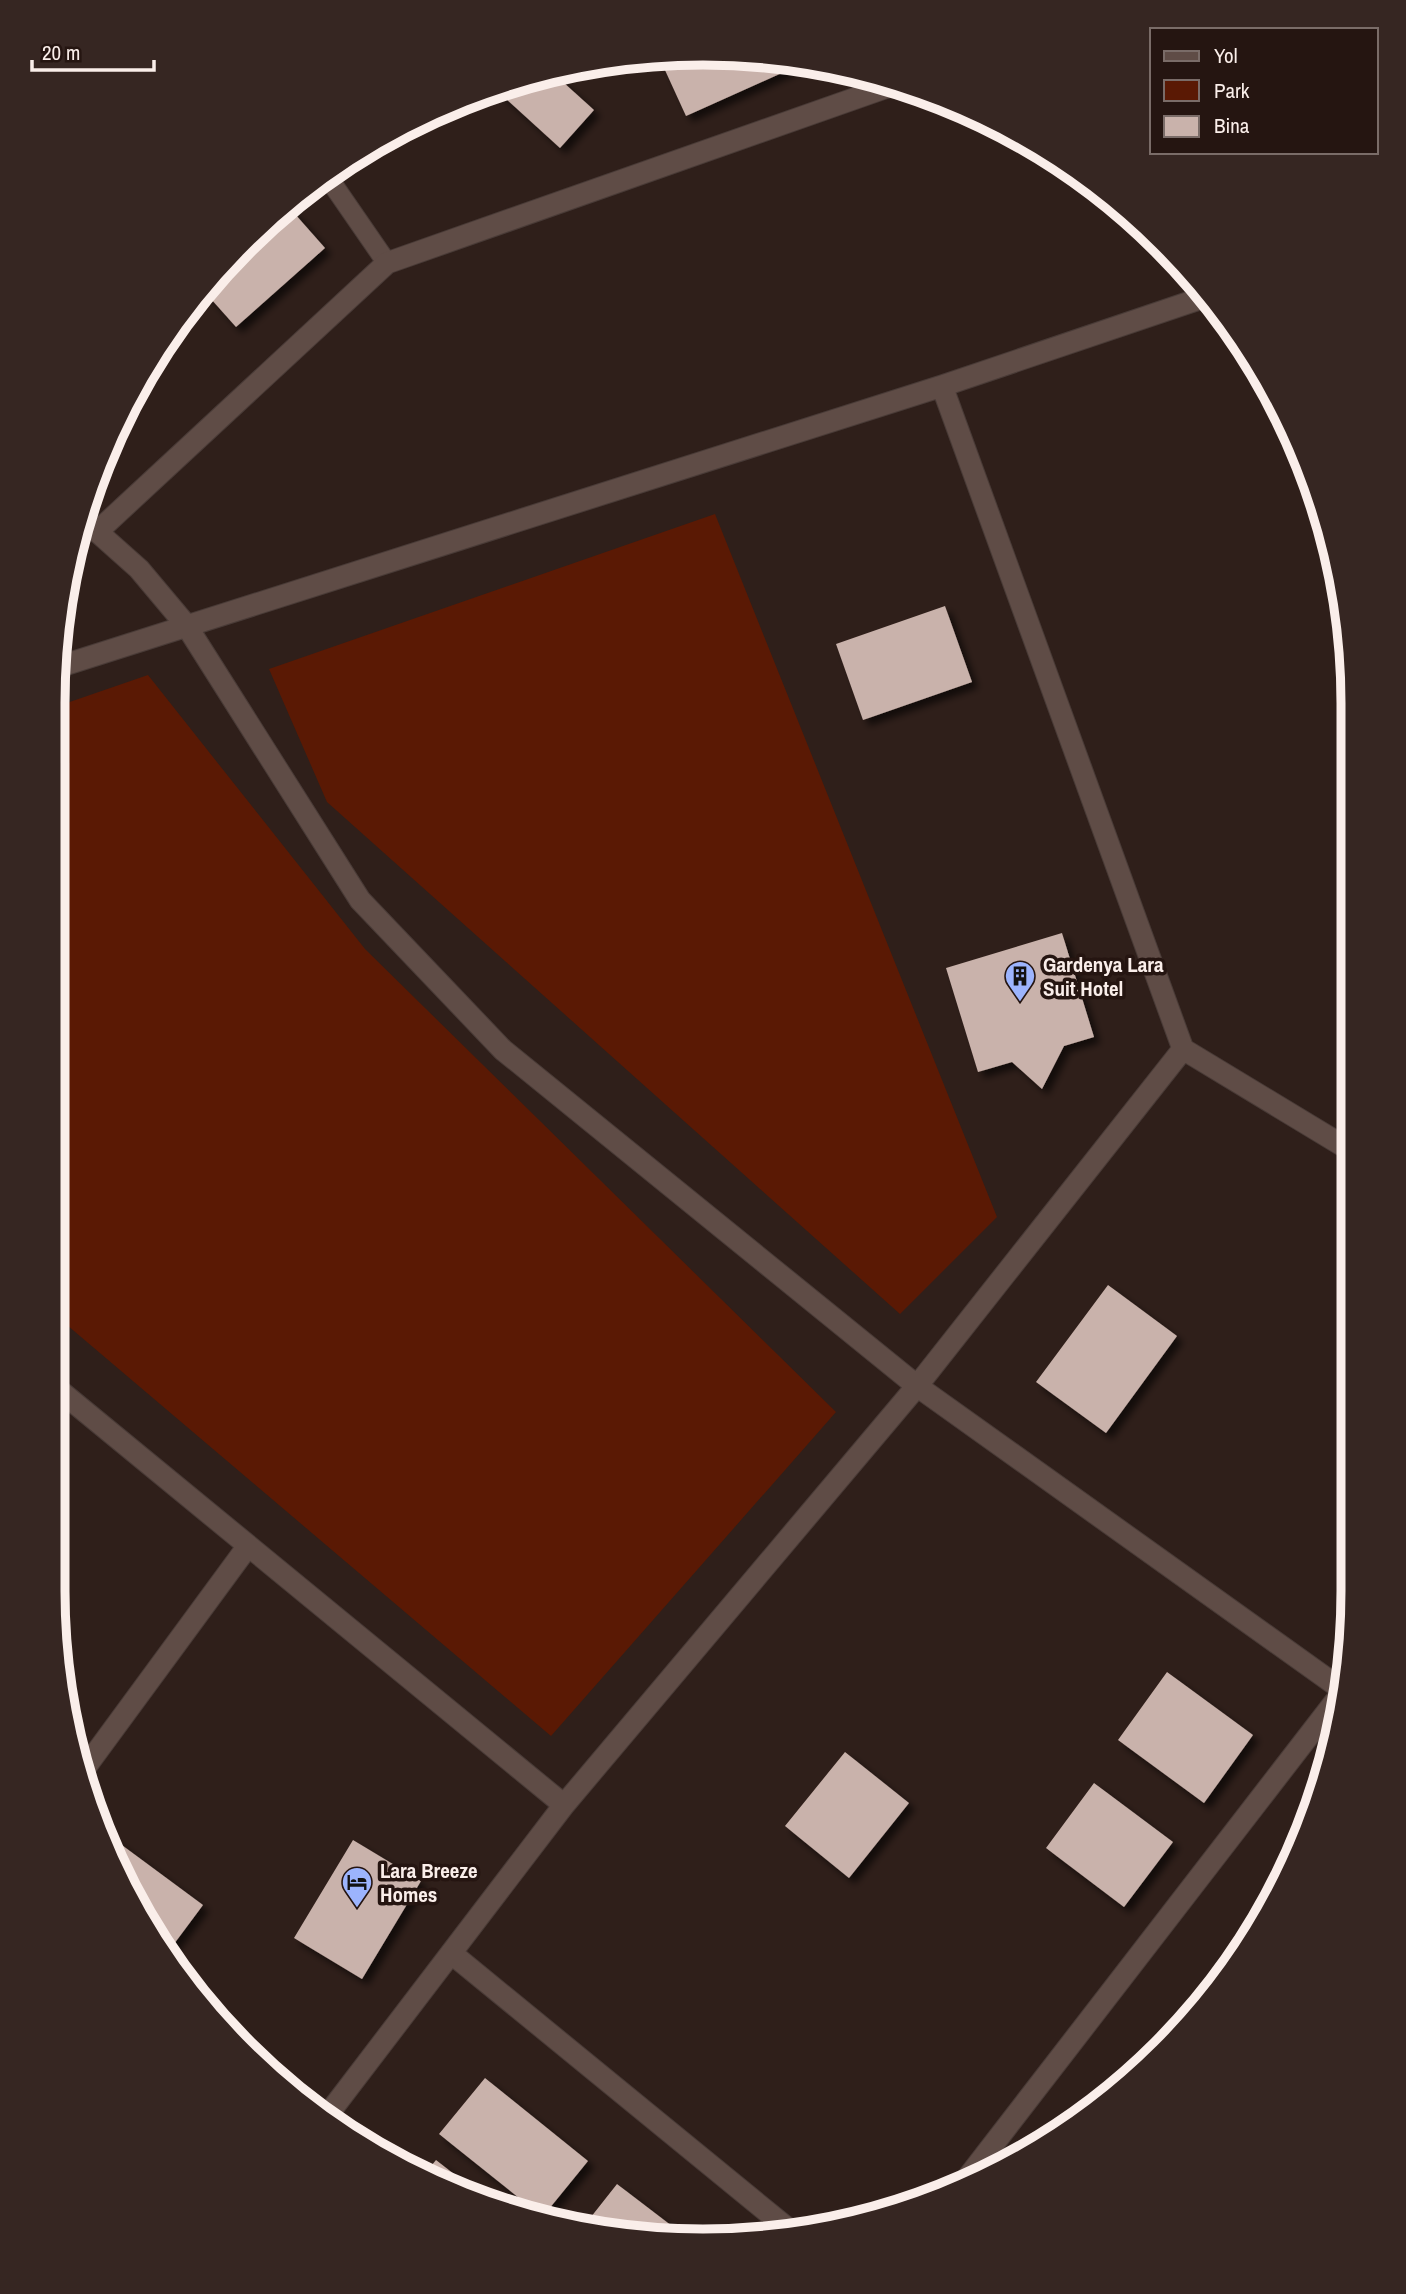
<svg xmlns="http://www.w3.org/2000/svg" width="1406" height="2294" font-family="'Archivo Narrow',sans-serif">
	<defs>
		<filter id="shadow"><feDropShadow dx="6" dy="6" stdDeviation="3.5" flood-color="#0009"/></filter>
	</defs>
	<rect width="100%" height="100%" fill="#2f1f1a"/>
	<path fill="#5a1904" d="M715,514l282,703 -97,97 -573,-512 -58,-133z
		M148,675l217,274 471,463 -285,324 -497,-422 4,-608z"/>
	<path fill="#c9b2ab" filter="url(#shadow)" d="M745,54l59,9 -118,53 -27,-59z
		M553,73l41,37 -34,38 -67,-61z
		M287,205l38,43 -89,79 -33,-37 71,-76z
		M945,606l27,76 -109,38 -27,-76z
		M1062,933l32,104 -30,9 -22,43 -30,-27 -34,10 -32,-104z
		M1108,1285l69,51 -71,97 -70,-51z
		M1167,1672l86,63 -49,68 -86,-63z
		M845,1752l64,51 -60,75 -64,-52z
		M1094,1783l79,59 -49,65 -78,-59z
		M111,1837l92,68 -35,47 -59,-112z
		M353,1840l68,41 -59,98 -68,-41z
		M485,2078l103,83 -44,54 -5,-1 -100,-80z
		M436,2160l59,46 -1,1 -67,-36z
		M617,2184l72,55 -102,-17z"/>
	<g fill="none" stroke-linecap="round" stroke-linejoin="round">
		<g stroke="#493b37" stroke-width="21">
			<path id="lane" d="M327,176l60,87"/>
		</g>
		<g stroke="#493b37" stroke-width="23">
			<path id="street" d="M942,386l241,663 167,101
				M84,520l55,49 47,56 174,275 143,150 414,336 427,305
				M98,531l289,-268 509,-179
				M58,667l884,-281 266,-90
				M54,1386l510,419
				M82,1772l166,-226
				M451,1953l336,275
				M326,2117l238,-312 353,-419 266,-337
				M965,2181l379,-491"/>
		</g>
		<use href="#lane" stroke="#5f4c46" stroke-width="19"/>
		<use href="#street" stroke="#5f4c46" stroke-width="21"/>
	</g>
	<defs>
		<g id="building-pin" transform="scale(1.575)"><path d="M0 17L-7.5 6A9.5 9.5 0 1 1 7.5 6Z" fill="#9cb4fd" stroke="#251511"/><path d="M-4-6H4V6H1V3H-1V6H-4ZM-2.5-4.3h1.7v1.8h-1.7ZM.8-4.3h1.7v1.8H.8ZM-2.5-1h1.7V.8h-1.7ZM.8-1h1.7V.8H.8Z" fill="#111"/></g>
		<g id="hotel-pin" transform="scale(1.575)"><path d="M0 17L-7.5 6A9.5 9.5 0 1 1 7.5 6Z" fill="#9cb4fd" stroke="#251511"/><path d="M-6-4.5h1.5V1H6V5H4.5V3h-9V5H-6ZM-4 0a1.8 1.8 0 1 1 3.6 0ZM.5 0V-2.5h3Q6-2.5 6 0Z" fill="#111"/></g>
	</defs>
	<g fill-rule="evenodd">
		<use href="#building-pin" x="1020" y="976"/>
		<use href="#hotel-pin" x="357" y="1882"/>
	</g>
	<g text-anchor="middle" dominant-baseline="central" stroke-width="7" stroke-linejoin="round" paint-order="stroke">
		<g font-size="21" font-weight="bold" fill="#faeeea" stroke="#251511" text-anchor="start">
			<text x="1043" y="964">Gardenya Lara<tspan x="1043" dy="24">Suit Hotel</tspan></text>
			<text x="380" y="1870">Lara Breeze<tspan x="380" dy="24">Homes</tspan></text>
		</g>
	</g>
	<path d="M0 0H1406V2294H0ZM703 65H703A638 638 0 0 1 1341 703V1591A638 638 0 0 1 703 2229H703A638 638 0 0 1 65 1591V703A638 638 0 0 1 703 65Z" fill="#362622" fill-rule="evenodd"/>
	<path fill="none" stroke="#faeeea" stroke-width="9" d="M703 65H703A638 638 0 0 1 1341 703V1591A638 638 0 0 1 703 2229H703A638 638 0 0 1 65 1591V703A638 638 0 0 1 703 65Z"/>
	<rect x="1150" y="28" width="228" height="126" fill="#251511" stroke="#7a6c68" stroke-width="2"/>
	<rect x="1164" y="51" width="35" height="10" fill="#5f4c46" stroke="#7a6c68" stroke-width="2"/>
	<text x="1214" y="63" font-size="21" fill="#faeeea">Yol</text>
	<rect x="1164" y="80" width="35" height="21" fill="#5a1904" stroke="#7a6c68" stroke-width="2"/>
	<text x="1214" y="98" font-size="21" fill="#faeeea">Park</text>
	<rect x="1164" y="116" width="35" height="21" fill="#c9b2ab" stroke="#7a6c68" stroke-width="2"/>
	<text x="1214" y="133" font-size="21" fill="#faeeea">Bina</text>
	<path d="M32 60v10h122v-10" fill="none" stroke="#faeeea" stroke-width="3.5"/>
	<text x="42" y="60" font-size="21" fill="#faeeea" stroke="#251511" stroke-width="5" paint-order="stroke">20 m</text>
</svg>
